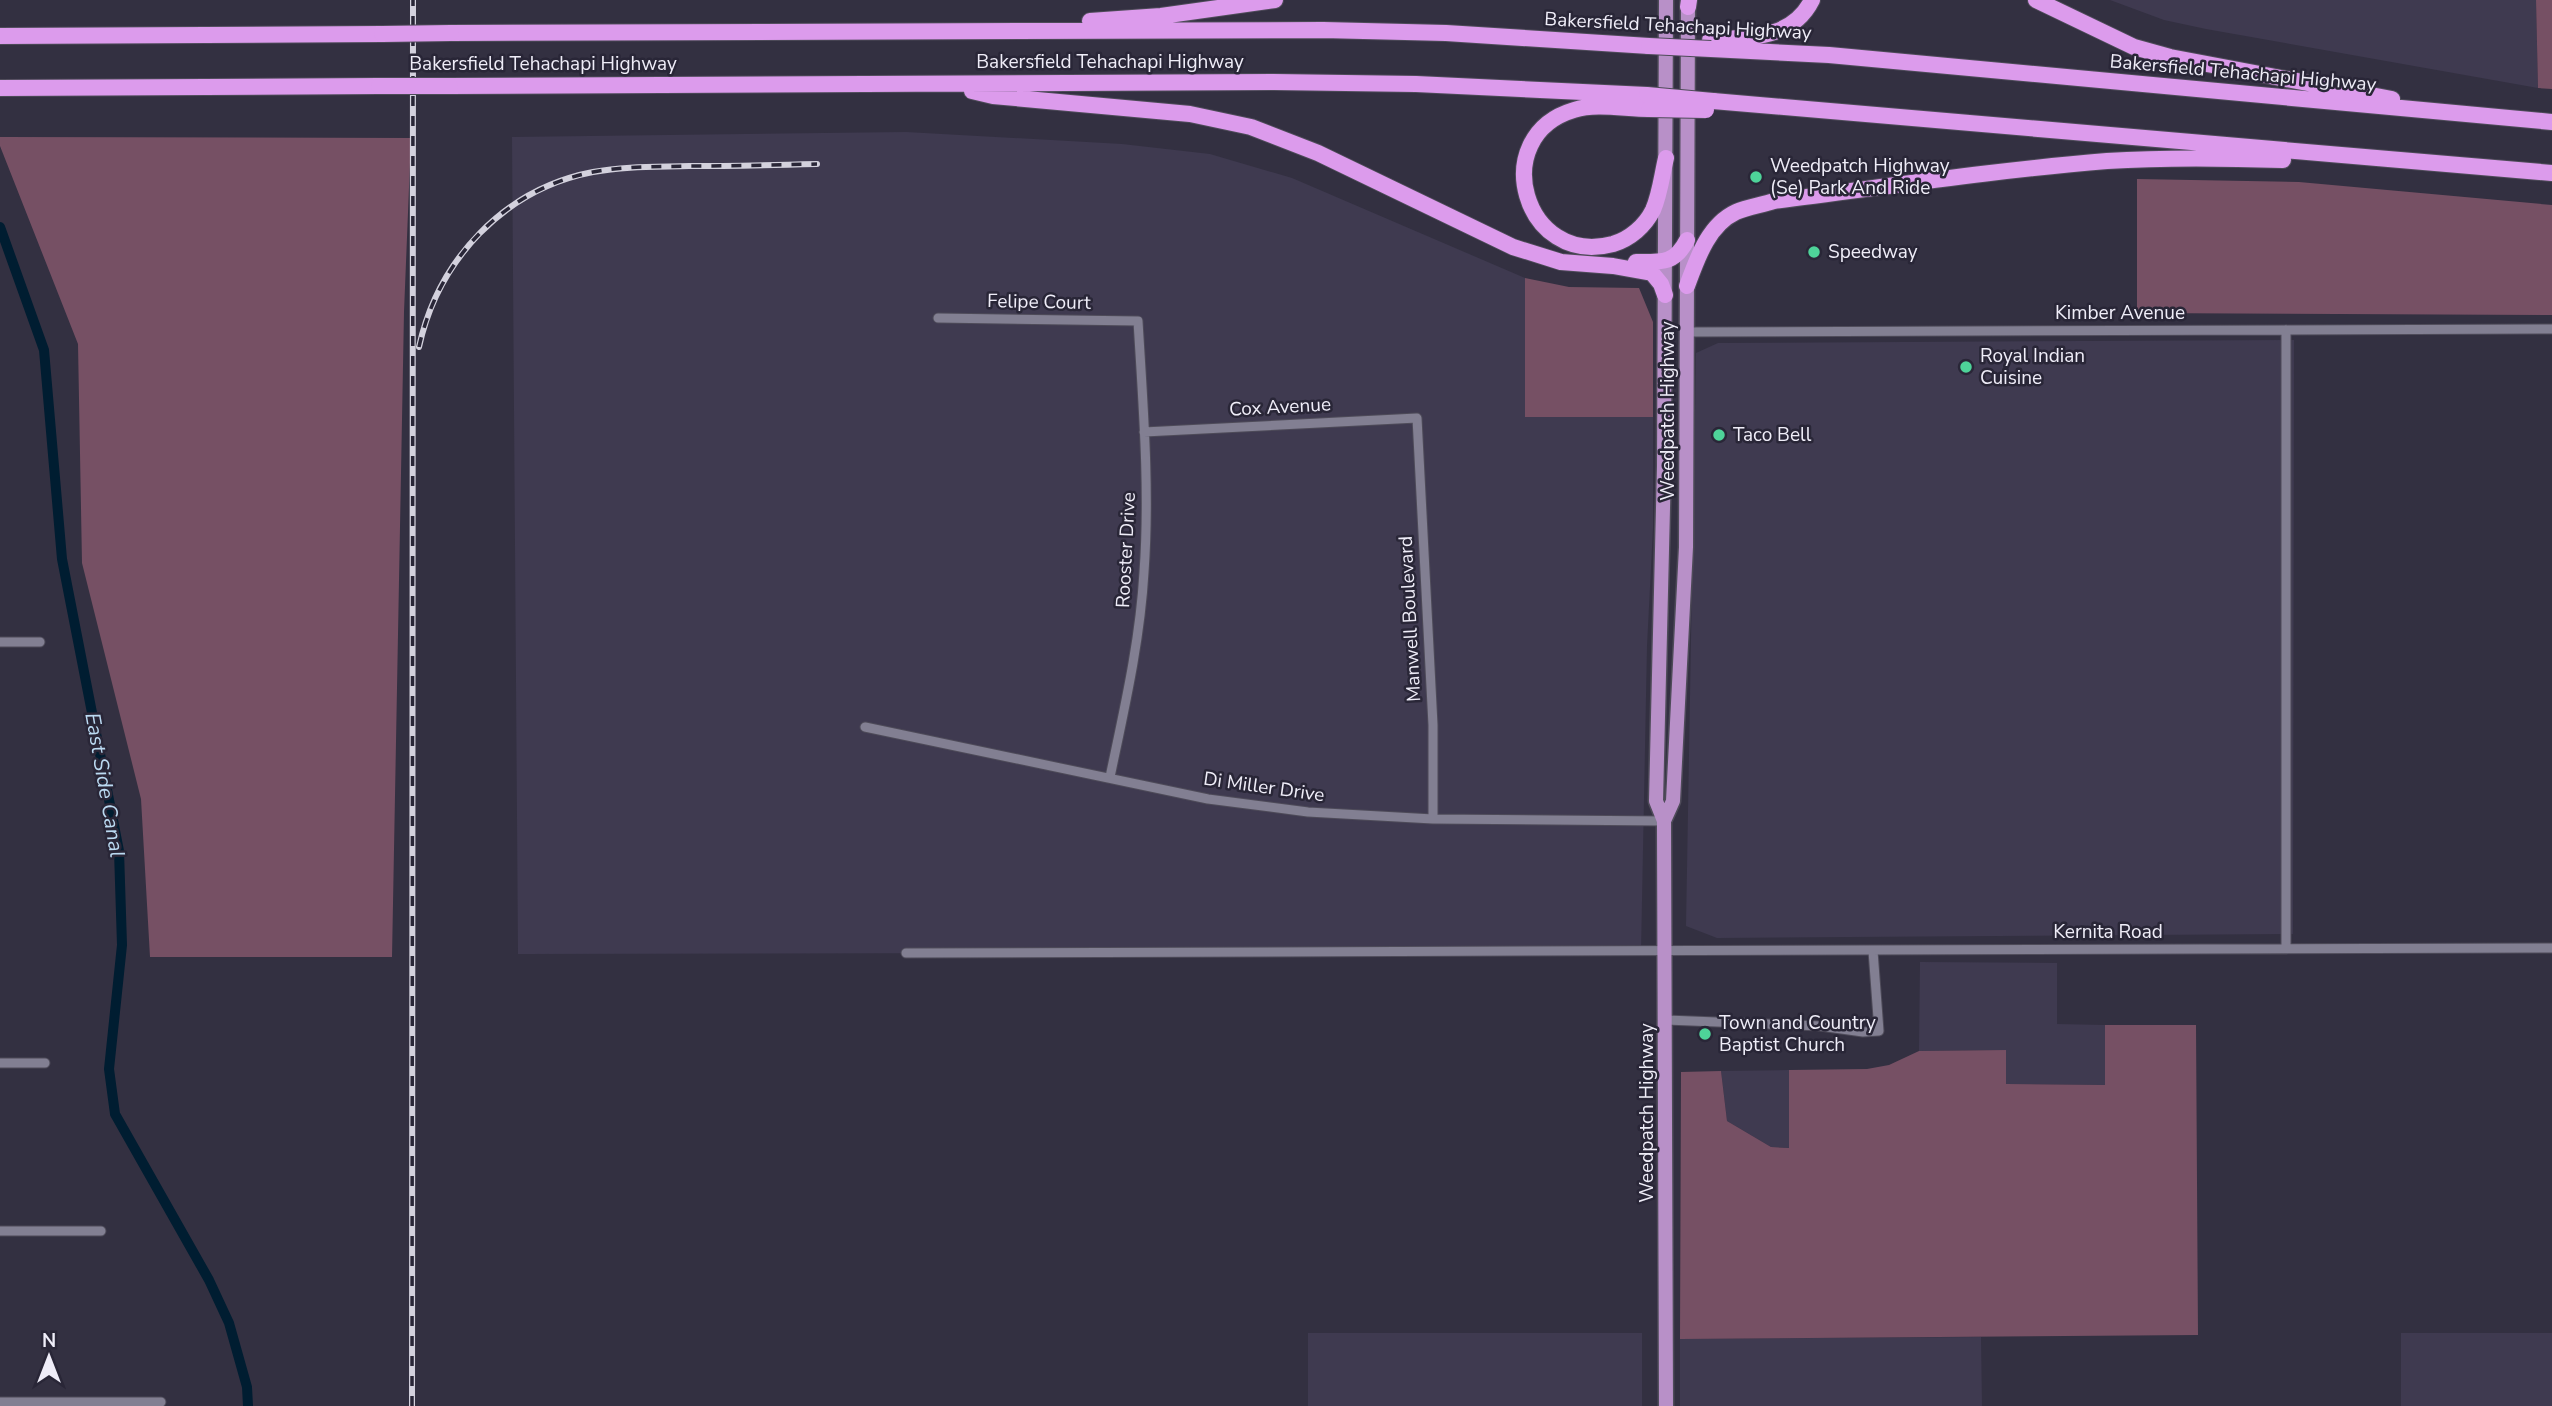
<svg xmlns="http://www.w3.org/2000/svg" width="2552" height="1406" font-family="'Nunito Sans',sans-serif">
	<rect width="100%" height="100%" fill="#333041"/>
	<path fill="#3f3a50" d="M2110,0h426l2,88 -332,-59 -42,-9z
		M906,132l216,12 88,10 82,24 233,100v139h128v111l-6,118 -6,306 -1123,2 -6,-817z
		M2294,340l-1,594 -576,4 -31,-12 10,-573 22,-10z
		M1920,962l137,1v61l48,1v60l-100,-1v-34l-86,1z
		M1789,1070l1,78 -19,-1 -44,-26 -6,-50z
		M1308,1333h334v73h-334z
		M2401,1333h151v73h-151z
		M1981,1337l1,69h-302v-67z"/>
	<path fill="#765064" d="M2536,0h16v89l-14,-1z
		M0,137l411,1 -7,174 -12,645h-242l-9,-158 -59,-236 -4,-219 -78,-198z
		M2137,179l162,3 253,23v110l-415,-2z
		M1525,278l44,9 70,1 14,34v95h-128z
		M2105,1025h91l2,310 -518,4 1,-267 40,-1 6,50 44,26 18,1v-78l78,-1 22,-4 30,-14 87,-1v34l99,1z"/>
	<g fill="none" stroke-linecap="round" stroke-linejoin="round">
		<path stroke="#001d31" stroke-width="10" d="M0,227l44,123 18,209 57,292 3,94 -13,124 6,45 94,166 20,43 18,64 1,19"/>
		<g stroke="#4e4b59" stroke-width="11">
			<path id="street" d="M938,318l200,3c5,84 12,168 6,251 -4,70 -20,138 -34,205
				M1687,332l865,-3
				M1144,432l273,-14 16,307v94
				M0,642h40
				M865,727l343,72 100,13 125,7 231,2
				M2286,949v-619
				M906,953l1646,-5
				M1666,1020l154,6 43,6 16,-1 -6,-80
				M0,1063h45
				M0,1231h101
				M0,1402h161"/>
		</g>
		<g stroke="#4e4b59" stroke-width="17">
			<path id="primary" d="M1666,0l-2,466 -8,335 8,20v7l2,578
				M1664,821l9,-20 13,-254 2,-547"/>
		</g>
		<g stroke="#4e4b59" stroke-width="18">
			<path id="highway" d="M2036,0l98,47 36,10 222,42
				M1688,7l1,-7
				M1090,21l71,-5 114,-16
				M451,33l872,-3 123,3 203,13
				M0,36l382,-2
				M1710,40c39,-3 82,0 102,-40
				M1711,49l118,6 723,67
				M450,86l824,-4 142,2 231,11
				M0,88l379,-2
				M972,91l21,5 197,18 61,13 67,26 195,94 48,15 52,4 39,7 9,11 4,11
				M1713,101l839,72
				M1649,109c-24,0 -53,-6 -75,1 -88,26 -50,158 39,134 17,-5 32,-18 40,-34 7,-16 9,-35 13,-52
				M1636,262c25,0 39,2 51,-22
				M1687,286c10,-27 21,-61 49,-74 11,-5 26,-7 38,-11 111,-14 222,-31 333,-40 59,-4 118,-3 176,-1"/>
		</g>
		<use href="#street" stroke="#827f92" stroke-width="9"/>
		<use href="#primary" stroke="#b890c8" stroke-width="14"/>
		<use href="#highway" stroke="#dc9bec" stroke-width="16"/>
		<g stroke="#d3d1dd" stroke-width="6">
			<path id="rail" d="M419,347c19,-87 85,-158 174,-175 32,-6 64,-5 96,-6 43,0 86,-1 128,-2
				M412,1406l1,-1406"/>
		</g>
		<use href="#rail" stroke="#292637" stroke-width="3.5" stroke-dasharray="10" stroke-linecap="butt"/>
		<g stroke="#4e4b59" stroke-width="18" stroke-linecap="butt">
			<path id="highway-bridge" d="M382,34l69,-1
				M1649,46l62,3
				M379,86h71
				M1647,95l66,6
				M1649,109l57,1"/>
		</g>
		<use href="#highway-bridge" stroke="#dc9bec" stroke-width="16"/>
	</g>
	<g fill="#4ed399" stroke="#292637" stroke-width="2.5">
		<circle cx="1756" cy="177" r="7"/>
		<circle cx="1814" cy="252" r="7"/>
		<circle cx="1966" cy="367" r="7"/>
		<circle cx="1719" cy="435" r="7"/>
		<circle cx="1705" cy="1034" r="7"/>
	</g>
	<g text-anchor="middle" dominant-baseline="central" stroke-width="5" stroke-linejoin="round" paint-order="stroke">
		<g font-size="19" fill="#efedf8" stroke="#292637">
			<text transform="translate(1678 26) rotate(3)">Bakersfield Tehachapi Highway</text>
			<text x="1110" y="62">Bakersfield Tehachapi Highway</text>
			<text x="543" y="64">Bakersfield Tehachapi Highway</text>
			<text transform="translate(2243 73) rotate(5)">Bakersfield Tehachapi Highway</text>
			<text transform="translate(1039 302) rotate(1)">Felipe Court</text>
			<text x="2120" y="313">Kimber Avenue</text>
			<text transform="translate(1280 407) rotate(-3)">Cox Avenue</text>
			<text transform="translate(1668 411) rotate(-90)">Weedpatch Highway</text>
			<text transform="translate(1126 550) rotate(-87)">Rooster Drive</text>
			<text transform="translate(1410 619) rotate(-93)">Manwell Boulevard</text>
			<text transform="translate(1264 787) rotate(8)">Di Miller Drive</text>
			<text x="2108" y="932">Kernita Road</text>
			<text transform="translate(1647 1113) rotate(-90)">Weedpatch Highway</text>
		</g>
		<g font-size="19" fill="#efedf8" stroke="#292637" text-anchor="start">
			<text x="1770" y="166">Weedpatch Highway<tspan x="1770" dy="22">(Se) Park And Ride</tspan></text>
			<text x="1828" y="252">Speedway</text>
			<text x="1980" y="356">Royal Indian<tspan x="1980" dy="22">Cuisine</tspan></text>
			<text x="1733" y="435">Taco Bell</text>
			<text x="1719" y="1023">Town and Country<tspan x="1719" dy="22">Baptist Church</tspan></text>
		</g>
		<g font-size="21" font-style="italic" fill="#bbdaf2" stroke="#292637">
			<text transform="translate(105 785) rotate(80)">East Side Canal</text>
		</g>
	</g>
	<g transform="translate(49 1357)" stroke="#292637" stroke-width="5" paint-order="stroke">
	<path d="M0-5L12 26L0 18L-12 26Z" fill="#efedf8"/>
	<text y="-10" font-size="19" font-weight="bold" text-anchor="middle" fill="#efedf8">N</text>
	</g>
</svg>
